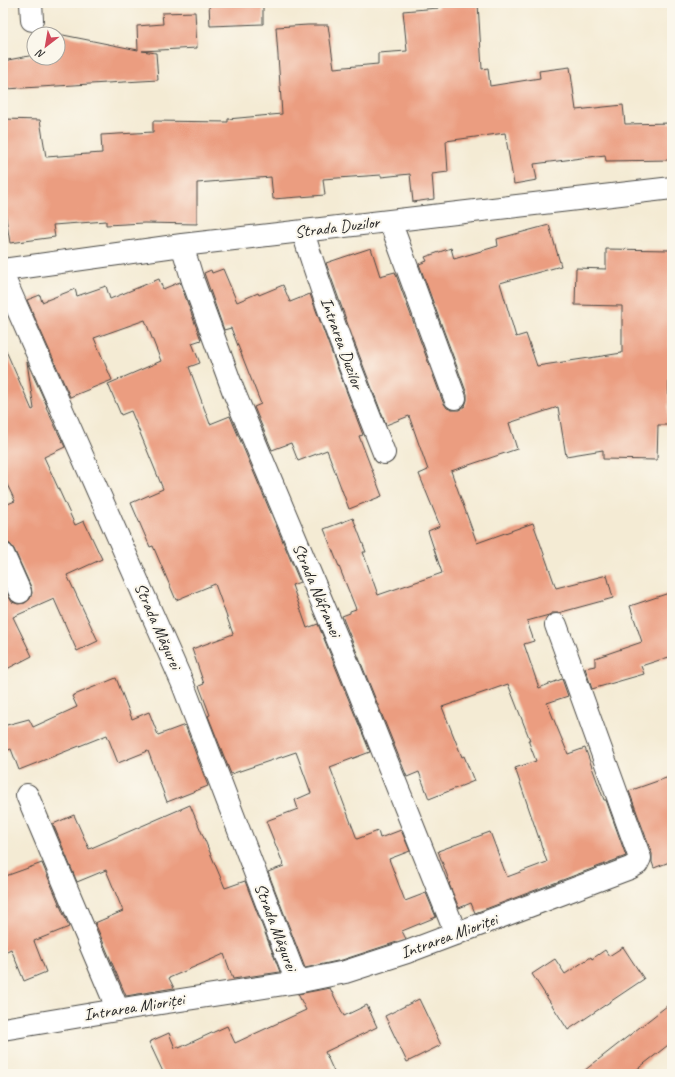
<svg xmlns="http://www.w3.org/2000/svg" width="675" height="1077" font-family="Caveat,sans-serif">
	<rect width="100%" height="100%" fill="#fbf7ec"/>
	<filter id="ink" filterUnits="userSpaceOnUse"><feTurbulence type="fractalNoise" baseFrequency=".025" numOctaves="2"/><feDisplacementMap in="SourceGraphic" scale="8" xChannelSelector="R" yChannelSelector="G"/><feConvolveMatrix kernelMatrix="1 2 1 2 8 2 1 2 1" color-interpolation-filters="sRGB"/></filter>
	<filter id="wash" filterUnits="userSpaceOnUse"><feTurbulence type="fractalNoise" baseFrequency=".012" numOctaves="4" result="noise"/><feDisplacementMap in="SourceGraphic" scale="16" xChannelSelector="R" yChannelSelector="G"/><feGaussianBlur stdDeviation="0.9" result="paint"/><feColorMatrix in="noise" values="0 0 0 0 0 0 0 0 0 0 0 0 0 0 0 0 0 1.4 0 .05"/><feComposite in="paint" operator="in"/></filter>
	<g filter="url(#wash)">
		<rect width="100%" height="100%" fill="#f4ebd4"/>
		<g id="blocks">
			<path fill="#eb9d80" d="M209,3h54v21l-53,2z
				M438,3h40l4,66 6,-1 2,18 50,-8 -1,-7 31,-4 6,43 47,-5 2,19 47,-1v37l-66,1 -1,-6 -71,9 3,16 -23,4 -9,-51 -59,8 2,31 -16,2 2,25 -21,3 -3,-28 -29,3v-2l-58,4 2,16 -52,4 -2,-22 -74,6v41l-53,-1 -38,2v-4l-53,4 2,12 -45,6 -7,-44v-80l37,1 6,37 56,-4 -1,-18 52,-3v-11l75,1v-3l54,-5 -6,-87 32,-2h20l6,43 44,-4v-11l29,-2 -4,-40 35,-3z
				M195,12l2,36 -55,3 14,2 2,27 -152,9 -3,-28 31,-6v3h24v-24l80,16 -1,-24 26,-2 -1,-11z
				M549,225l12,41 -61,17 16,54 10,-3 11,32 85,-13v-47l-47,-1 1,-37 30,1v-20l65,1 -3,175h-10l-1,35 -54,-1v-9l-37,6 -8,-49 -49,16 8,26 -66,22 26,72 56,-20 23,65 51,-13 6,23 -55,15h-6l-3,2 -22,6 7,20 -10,3 15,44 23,-9 6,17 -21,7 21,51 17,-6 19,52h2l20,56 -151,57 -4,-10 -12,5 -10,-24 1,-1 -12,-32 52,-19 17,45 40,-15 -32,-94 21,-7 -8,-21h2l-22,-56 -66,23 20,50 2,-1 10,25 -45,18 -10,-27 -12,5 -65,-161 8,-3v-2l6,-2 -32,-80 29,-11 13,34h-3l15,43 64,-22 -14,-42 12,-5 -21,-52 9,-4 -19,-54 -23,9 -33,-86 -27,-76 45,-15 9,28 15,-4 48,130 4,6 5,2h7l6,-4 2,-6v-6l-48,-130 8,-3 -2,-4 26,-9 3,11 44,-13 -1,-7z
				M223,269l14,33 21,-9 1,2 24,-10 7,17 20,-8 20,54 33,87 -4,1 23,60 -33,13 -22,-59 -29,11 -7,-18 -19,7 -18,-43 7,-3 -30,-76 -7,2 -20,-57 7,-3 1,3z
				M159,279l4,10 17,-7 21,58 -9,3 8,20 -11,4 21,57 20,-8 70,166 -8,3 15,43 11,-4 52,128 -40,15 27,72 21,-8 2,7 21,-8 9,21 -21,8 16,42 21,-8 10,24 -34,14 4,8 -64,21 -37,8 -37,-96 16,-6 -18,-45 32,-12 -3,-9 16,-7 -15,-41 -65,22 -23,-58 2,-1 -11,-29 5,-2 -12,-35 41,-15 -18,-50 -39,16 -23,-54 -3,1 -19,-44 32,-14 -32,-78 -10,4 -13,-31 53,-23 -16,-41 -51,18 18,42 -42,17 -43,-97 13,-5 2,7 33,-13 2,7 29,-10 4,13z
				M3,344l29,66 2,-1 -7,-47 20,44 -1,1 19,40 -21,10 31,68 9,-4 18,38 -35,16 31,66 -21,10 -23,-52 -41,18 19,39 -29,15v-86l6,12 3,5 6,2 7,-1 5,-4 2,-6 -1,-6 -17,-38 -4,-5 -7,-2v-36l12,-5 -12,-25z
				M672,592v64l-31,10 3,8 -52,15 -7,-21 10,-2v-8l47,-16 -12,-36z
				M116,678l16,41 17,-7 9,23 27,-10 23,61 -41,16 -19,-51 -30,12 -11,-28 -88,35 -8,-21 -8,3v-26l26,-7 4,8 44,-20 -5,-11z
				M672,776v85l-18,7 -2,-6v-8l-23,-63z
				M190,805l35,83 20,-7 35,91 -47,7 -9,-25 -55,24 5,10 -48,8 -31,-73 28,-12 -17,-41 -29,12 -24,-58 21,-9 15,34z
				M42,863l27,64 -35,14 12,31 -22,9 -13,-32 -8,4v-76z
				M623,947l21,32 -76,51 -36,-56 23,-15 10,15 26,-17 1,2 13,-9 4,6z
				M330,988l14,28 23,-11 10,22 -52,25 10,22h-171l-15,-32 20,-9 6,15 4,-2v2l48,-22 8,17 71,-33 -8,-16z
				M419,999l22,46 -34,17 -22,-46z
				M672,1002v40l-41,32h-51z"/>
		</g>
	</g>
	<g filter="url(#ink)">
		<use href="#blocks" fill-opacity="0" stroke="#494844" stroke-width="1"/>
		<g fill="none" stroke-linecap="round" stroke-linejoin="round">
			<g stroke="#494844" stroke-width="24">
				<path id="minor" d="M31,3l1,17
					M390,221l65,177
					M303,232c23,75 52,148 81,221
					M182,245l11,36 40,109 115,274 108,270
					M3,270l179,-25 490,-57
					M3,276l179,406 115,300
					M3,554l17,38
					M27,795l91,215
					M3,1029l132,-22 162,-25 48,-10 62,-20 223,-84 7,-4 3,-6 -84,-233"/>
			</g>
			<use href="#minor" stroke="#fff" stroke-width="22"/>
		</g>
	</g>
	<g text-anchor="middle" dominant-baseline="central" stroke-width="4" stroke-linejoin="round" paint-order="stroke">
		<g font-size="17" fill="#2b2b2b" stroke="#fbf7ec">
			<text transform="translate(337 227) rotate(-7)">Strada Duzilor</text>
			<text transform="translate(342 343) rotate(70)">Intrarea Duzilor</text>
			<text transform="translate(317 590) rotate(67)">Strada Năframei</text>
			<text transform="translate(158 626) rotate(66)">Strada Măgurei</text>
			<text transform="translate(276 927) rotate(69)">Strada Măgurei</text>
			<text transform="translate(449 936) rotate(-20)">Intrarea Mioriței</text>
			<text transform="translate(134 1007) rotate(-9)">Intrarea Mioriței</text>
		</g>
	</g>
	<rect width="675" height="1077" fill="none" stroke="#fbf7ec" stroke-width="16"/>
	<g transform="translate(46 46) rotate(211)"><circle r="19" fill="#fbf7ec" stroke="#a8a59f"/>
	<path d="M0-3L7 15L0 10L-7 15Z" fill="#d1495b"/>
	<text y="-6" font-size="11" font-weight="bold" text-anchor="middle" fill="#2b2b2b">N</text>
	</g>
</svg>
